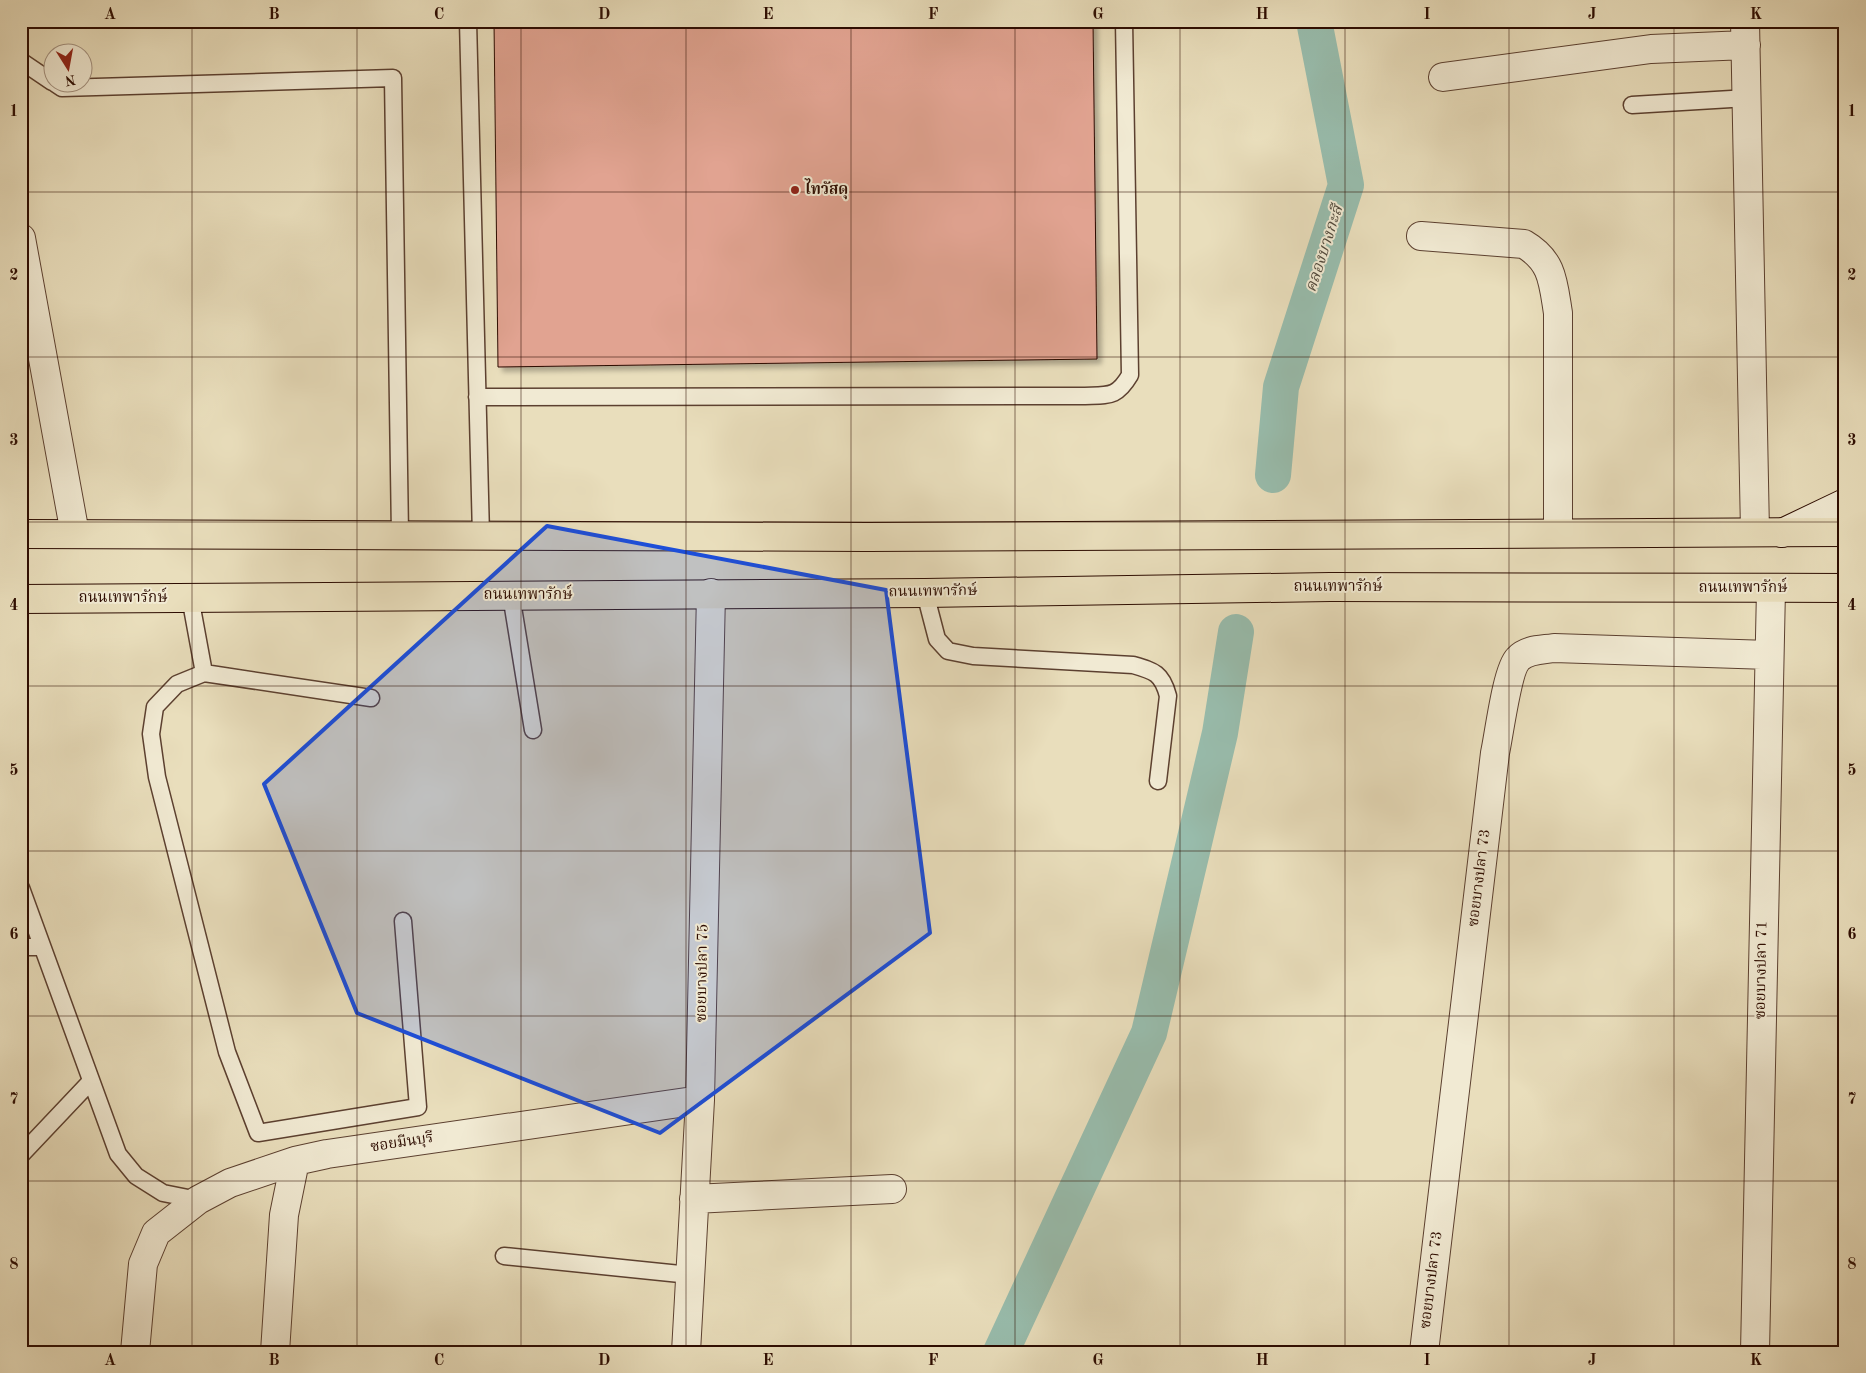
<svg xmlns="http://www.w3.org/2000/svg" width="1866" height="1373" font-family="'Old Standard TT','Noto Serif Thai',serif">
	<defs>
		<filter id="shadow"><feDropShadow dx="4.5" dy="4.5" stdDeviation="2.5" flood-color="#0004"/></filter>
	</defs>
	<rect width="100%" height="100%" fill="#e9debc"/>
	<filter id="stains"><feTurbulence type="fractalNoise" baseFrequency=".004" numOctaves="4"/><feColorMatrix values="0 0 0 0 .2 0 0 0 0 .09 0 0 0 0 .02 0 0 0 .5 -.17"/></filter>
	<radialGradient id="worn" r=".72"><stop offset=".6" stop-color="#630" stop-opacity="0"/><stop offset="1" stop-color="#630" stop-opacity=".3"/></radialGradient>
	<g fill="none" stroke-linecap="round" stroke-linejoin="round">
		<path stroke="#98bcac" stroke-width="36" d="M1273,475l8,-88 65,-202 -32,-164
			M1001,1352l148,-319 71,-300 16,-101"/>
	</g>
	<path fill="#e1a391" stroke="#2d0c01" filter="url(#shadow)" d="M494,21h599l4,338 -599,8z"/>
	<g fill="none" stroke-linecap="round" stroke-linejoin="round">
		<g stroke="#5c4030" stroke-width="19">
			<path id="service" d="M468,21l13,515
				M21,61l31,21
				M53,82l9,6 331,-10 7,457
				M1632,105l116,-7
				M477,397l608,-1c25,-1 32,1 45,-21l-6,-354
				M925,593l12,46 11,12 25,5 160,9c21,6 29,8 35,31l-10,85
				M511,595l22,135
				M190,597l14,76 167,25
				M204,673l-27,11 -22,23 -4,27 6,43 70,275 31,81 160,-26 -15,-186
				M21,888l97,266 18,22 27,17 35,7
				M21,947h21
				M21,1155l70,-74
				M504,1256l186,19"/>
		</g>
		<g stroke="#5c4030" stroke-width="30">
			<path id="minor" d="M1745,21l10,511
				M1443,77l208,-28 95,-4
				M1421,236l103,8c29,17 29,38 34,69v220
				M21,238l54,296
				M694,1199l198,-10
				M135,1352l8,-88 13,-31 42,-33 32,-17 65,-22
				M275,1352l9,-137 11,-54 32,-7 373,-54
				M686,1352l14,-252 11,-507
				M1424,1352l71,-599c4,-18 12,-83 23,-94 9,-10 24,-9 36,-11l215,7
				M1755,1352l16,-763"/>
		</g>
		<g stroke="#2d0c01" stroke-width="30">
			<path id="secondary" d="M1782,533l63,-30"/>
		</g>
		<g stroke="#2d0c01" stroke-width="30">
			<path id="primary" d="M21,534l847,3 977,-5
				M21,599l904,-6 405,-6 515,1"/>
		</g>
		<use href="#service" stroke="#f1ead3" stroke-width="16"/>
		<use href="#minor" stroke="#f1ead3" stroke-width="28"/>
		<use href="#secondary" stroke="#f1ead3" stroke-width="28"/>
		<use href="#primary" stroke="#e9debc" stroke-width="28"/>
	</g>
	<path fill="#1d4ed8" fill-opacity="0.2" stroke="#1d4ed8" stroke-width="4" stroke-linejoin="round" d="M547,526l339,64 44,343 -270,200 -303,-120 -93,-229z"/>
	<path fill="none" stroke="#2d0c01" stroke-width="1" stroke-opacity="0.55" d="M192,21v1331M357,21v1331M521,21v1331M686,21v1331M851,21v1331M1015,21v1331M1180,21v1331M1345,21v1331M1509,21v1331M1674,21v1331M21,192h1824M21,357h1824M21,522h1824M21,686h1824M21,851h1824M21,1016h1824M21,1181h1824"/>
	<circle fill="#8f2418" stroke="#f1ead3" stroke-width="2" cx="795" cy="190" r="5"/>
	<g text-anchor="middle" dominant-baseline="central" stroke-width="4" stroke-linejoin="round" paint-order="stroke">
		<g font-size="15" font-weight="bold" fill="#2d0c01" stroke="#f1ead3" text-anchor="start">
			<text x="805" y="190">ไทวัสดุ</text>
		</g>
		<g font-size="15" fill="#2d0c01" stroke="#f1ead3">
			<text x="1338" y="587">ถนนเทพารักษ์</text>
			<text x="1743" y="588">ถนนเทพารักษ์</text>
			<text transform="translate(933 592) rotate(-1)">ถนนเทพารักษ์</text>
			<text x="528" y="595">ถนนเทพารักษ์</text>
			<text x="123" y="598">ถนนเทพารักษ์</text>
			<text transform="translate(1480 878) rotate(-83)">ซอยบางปลา 73</text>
			<text transform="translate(1762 970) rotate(-89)">ซอยบางปลา 71</text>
			<text transform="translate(703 973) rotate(-89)">ซอยบางปลา 75</text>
			<text transform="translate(402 1143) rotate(-9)">ซอยมีนบุรี</text>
			<text transform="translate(1432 1280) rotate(-83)">ซอยบางปลา 73</text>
		</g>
		<g font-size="16" font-style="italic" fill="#524a3d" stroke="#f1ead3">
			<text transform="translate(1325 249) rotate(-72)">คลองบางกะสี</text>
		</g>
	</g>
	<rect width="1866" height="1373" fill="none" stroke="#e9debc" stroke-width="55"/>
	<g transform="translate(68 68) rotate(169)"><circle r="24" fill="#f1ead3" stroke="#a3917f"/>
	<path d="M0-4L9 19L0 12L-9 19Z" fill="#8f2418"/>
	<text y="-8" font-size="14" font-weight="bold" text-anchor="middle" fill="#2d0c01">N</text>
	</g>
	<rect x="28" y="28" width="1810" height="1318" fill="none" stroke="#2d0c01" stroke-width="2"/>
	<g font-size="16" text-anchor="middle" font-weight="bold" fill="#2d0c01">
		<text x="110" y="19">A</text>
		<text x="274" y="19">B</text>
		<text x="439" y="19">C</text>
		<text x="604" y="19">D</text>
		<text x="768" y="19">E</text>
		<text x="933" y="19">F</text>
		<text x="1098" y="19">G</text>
		<text x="1262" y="19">H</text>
		<text x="1427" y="19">I</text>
		<text x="1592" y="19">J</text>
		<text x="1756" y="19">K</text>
		<text x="14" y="116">1</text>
		<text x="1852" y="116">1</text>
		<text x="14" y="280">2</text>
		<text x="1852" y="280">2</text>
		<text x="14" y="445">3</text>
		<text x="1852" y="445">3</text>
		<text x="14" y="610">4</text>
		<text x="1852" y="610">4</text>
		<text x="14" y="775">5</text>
		<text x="1852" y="775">5</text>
		<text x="14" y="939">6</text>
		<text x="1852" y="939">6</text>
		<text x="14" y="1104">7</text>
		<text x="1852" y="1104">7</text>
		<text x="14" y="1269">8</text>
		<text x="1852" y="1269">8</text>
		<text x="110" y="1365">A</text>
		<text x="274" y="1365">B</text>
		<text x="439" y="1365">C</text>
		<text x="604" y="1365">D</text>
		<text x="768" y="1365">E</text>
		<text x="933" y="1365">F</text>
		<text x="1098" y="1365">G</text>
		<text x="1262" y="1365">H</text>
		<text x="1427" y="1365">I</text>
		<text x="1592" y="1365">J</text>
		<text x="1756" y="1365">K</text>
	</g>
	<rect width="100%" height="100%" filter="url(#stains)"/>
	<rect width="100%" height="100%" fill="url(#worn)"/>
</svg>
